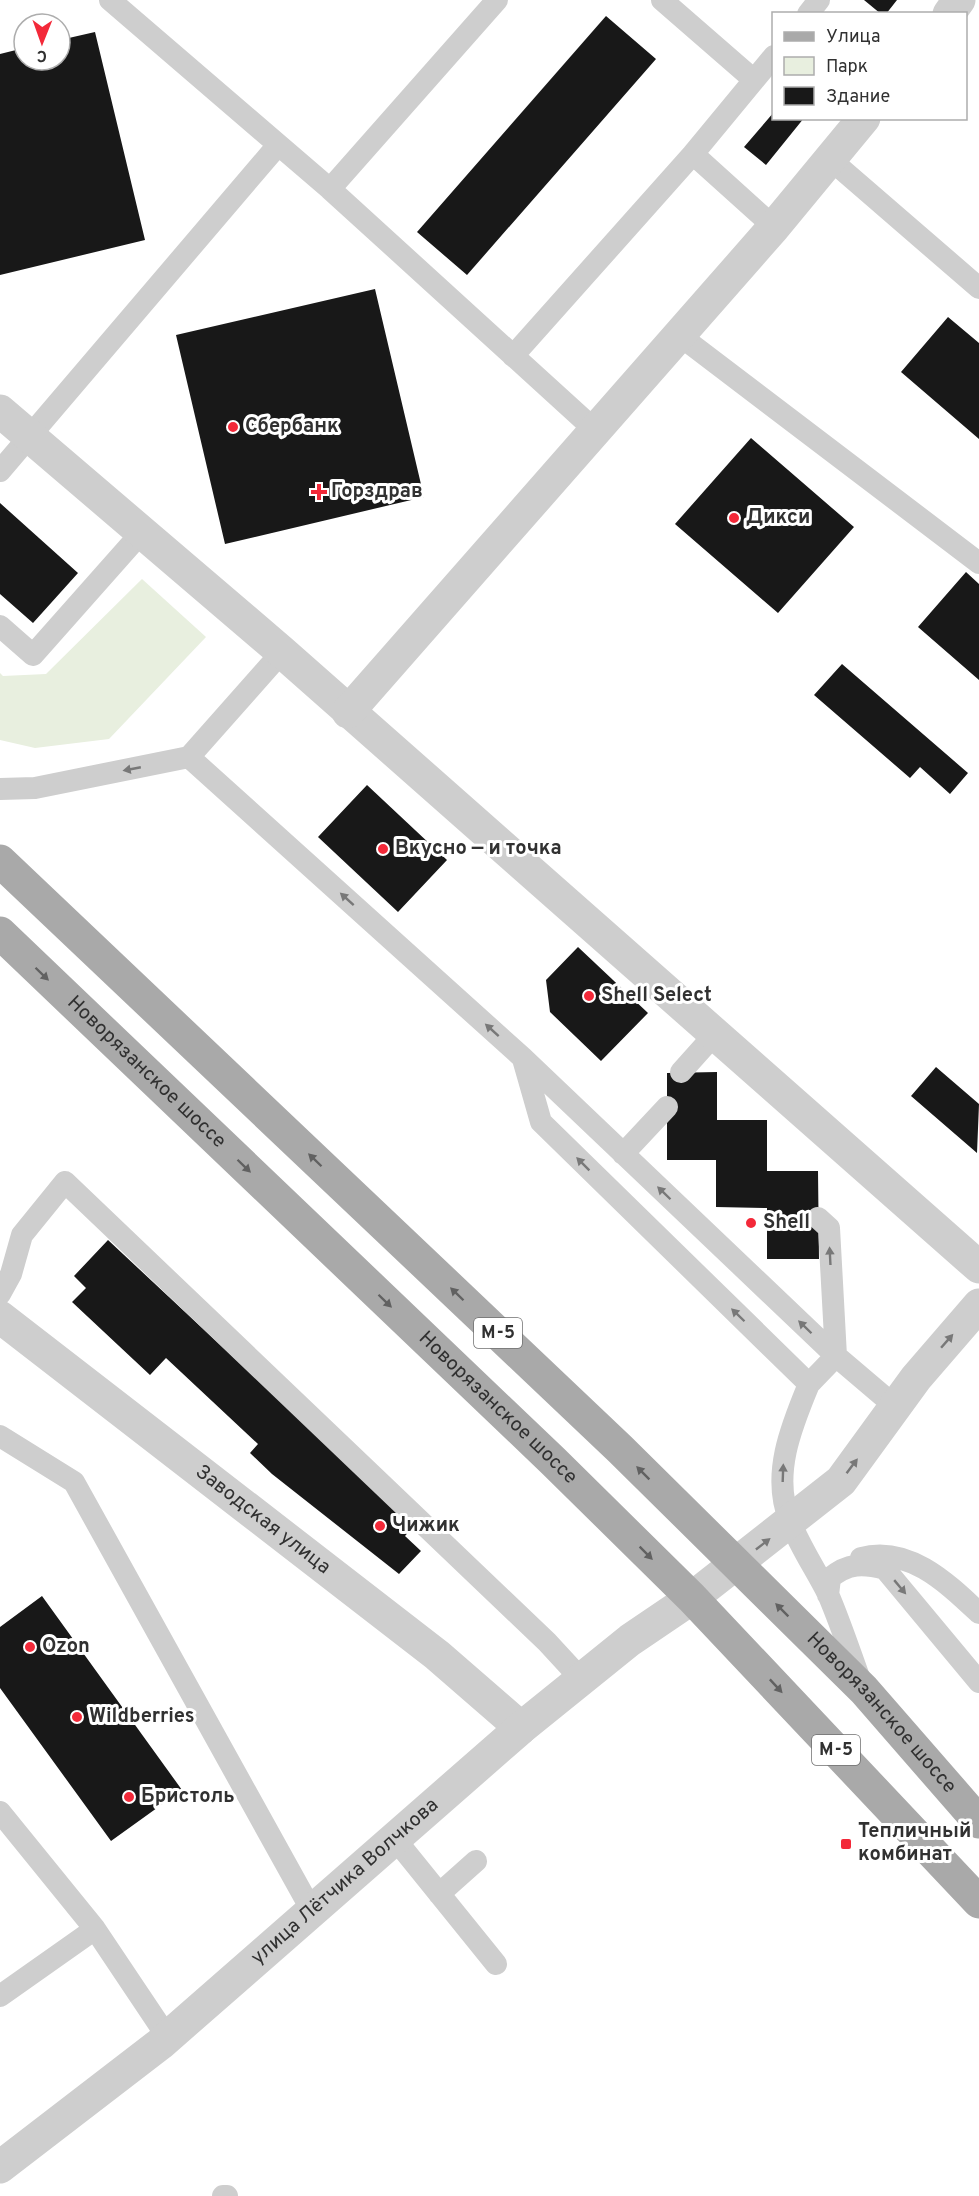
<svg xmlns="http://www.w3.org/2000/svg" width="979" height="2196" font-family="Overpass,sans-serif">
	<rect width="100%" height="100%" fill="#fff"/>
	<path fill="#e8efdf" d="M142,579l64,58 -97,102 -74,9 -35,-8v-67l3,3 43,-2z"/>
	<path fill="#181818" d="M864,0h33l-11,14h-5z
		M606,16l50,43 -189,216 -50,-43z
		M95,32l50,208 -145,35v-221l24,-6v12h36v-20z
		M774,112v6h30l-38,47 -22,-18z
		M375,289l49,208 -199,47 -49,-209z
		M948,317l31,26v96l-78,-67z
		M751,438l103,89 -76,86 -103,-89z
		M0,503l78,70 -45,50 -33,-29z
		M966,572l13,12v96l-61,-53z
		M842,664l126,109 -18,21 -30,-27 -10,11 -96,-83z
		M367,785l80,75 -49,52 -80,-75z
		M578,947l70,66 -47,48 -51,-49 -4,-32z
		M936,1067l43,37 -2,49 -66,-57z
		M717,1072v48h50v51h51l1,88h-52v-51l-51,-1v-47h-49v-87z
		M108,1240l306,286 -9,10 16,15 -22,23 -127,-100 -22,-21 8,-9 -92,-86 -16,17 -78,-73 14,-14 -12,-12z
		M42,1596l140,194 -71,51 -111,-153v-61z"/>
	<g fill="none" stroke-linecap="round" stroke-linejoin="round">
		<path stroke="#cecece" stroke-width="22" d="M110,0l220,189 266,242
			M662,0l92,80
			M808,14l11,-14
			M774,56l-81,98 81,73
			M831,160l148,128
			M330,189l167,-189
			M679,335l300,228
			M513,356l180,-202
			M0,471l278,-326
			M0,626l33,29 109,-123
			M282,652l-93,105 334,301 313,298 60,51
			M0,789l35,-1 154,-31
			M523,1059l18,63 268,262c-18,43 -38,92 -19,137 10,26 26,49 38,73 12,28 22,58 32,86
			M681,1072l34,-38
			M623,1154l44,-47
			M0,1294l11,-20 11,-39 43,-53 482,460 35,38
			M809,1384l27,-28 -7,-128 -11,-10
			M0,1436l74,46 238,429
			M861,1558c47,-13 86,25 118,55
			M828,1595l2,-17c18,-15 33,-15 55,-9l94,113
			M0,1812l95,117 73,109
			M395,1839l101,125
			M439,1894l37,-33
			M0,1996l95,-67
			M223,2196h4"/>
		<g stroke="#cecece" stroke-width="33">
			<path d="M949,14l10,-14"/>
			<path d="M0,411l282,241 697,615"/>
			<path d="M348,712l426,-485 90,-109"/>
			<path id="s1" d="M0,1317l437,338 84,73"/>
			<path id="s2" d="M0,2167l160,-123 361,-316 109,-88 62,-42 149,-117 75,-103 63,-73"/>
		</g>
		<g stroke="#a9a9a9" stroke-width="33">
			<path id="s3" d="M0,861l620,588 244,241 115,132"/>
			<path id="s4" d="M0,933l553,528 139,137 287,304"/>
		</g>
	</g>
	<defs><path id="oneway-solid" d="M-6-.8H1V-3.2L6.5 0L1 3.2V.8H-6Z" transform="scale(1.5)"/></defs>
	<g fill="#787878">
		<use href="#oneway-solid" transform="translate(132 769) rotate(169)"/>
		<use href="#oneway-solid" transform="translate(347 899) rotate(-138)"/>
		<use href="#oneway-solid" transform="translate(492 1030) rotate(-138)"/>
		<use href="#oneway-solid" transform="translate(583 1164) rotate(-135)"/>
		<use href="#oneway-solid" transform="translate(664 1193) rotate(-136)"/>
		<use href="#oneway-solid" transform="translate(830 1256) rotate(-93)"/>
		<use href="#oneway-solid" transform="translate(738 1315) rotate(-136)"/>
		<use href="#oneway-solid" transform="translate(805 1327) rotate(-136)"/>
		<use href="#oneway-solid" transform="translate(947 1341) rotate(-49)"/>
		<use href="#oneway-solid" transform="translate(852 1466) rotate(-53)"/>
		<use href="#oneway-solid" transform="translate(783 1473) rotate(-88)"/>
		<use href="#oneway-solid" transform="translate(763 1544) rotate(-38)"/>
		<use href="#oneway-solid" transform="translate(900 1587) rotate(50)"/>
	</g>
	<g fill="#616161">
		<use href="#oneway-solid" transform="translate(42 974) rotate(44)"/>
		<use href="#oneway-solid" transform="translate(315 1160) rotate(-136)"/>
		<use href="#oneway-solid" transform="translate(244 1166) rotate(44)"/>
		<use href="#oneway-solid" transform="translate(457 1294) rotate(-136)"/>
		<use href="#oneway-solid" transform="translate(385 1301) rotate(44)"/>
		<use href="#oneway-solid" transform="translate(643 1473) rotate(-135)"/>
		<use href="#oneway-solid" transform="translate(646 1553) rotate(45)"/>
		<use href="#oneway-solid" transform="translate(782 1610) rotate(-135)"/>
		<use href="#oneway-solid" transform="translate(776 1686) rotate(47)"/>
	</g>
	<g fill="#f32939" stroke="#fff" stroke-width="2">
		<circle cx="233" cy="427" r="6"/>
		<path d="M316 483h6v6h6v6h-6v6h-6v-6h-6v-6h6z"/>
		<circle cx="734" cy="518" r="6"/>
		<circle cx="383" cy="849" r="6"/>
		<circle cx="589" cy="996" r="6"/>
		<circle cx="751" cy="1223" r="6"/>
		<circle cx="380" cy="1526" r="6"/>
		<circle cx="30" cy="1647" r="6"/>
		<circle cx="77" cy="1717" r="6"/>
		<circle cx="129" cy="1797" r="6"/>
		<rect x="840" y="1838" width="12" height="12" rx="3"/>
	</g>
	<g text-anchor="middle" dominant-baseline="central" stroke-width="6" stroke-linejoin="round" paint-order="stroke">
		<g fill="#fff" stroke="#6f6f6f" stroke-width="1.5">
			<rect x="474" y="1318" width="48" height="30" rx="4.5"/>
			<rect x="812" y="1735" width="48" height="30" rx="4.5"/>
		</g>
		<g font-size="18" font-weight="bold" fill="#313131">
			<text x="498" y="1333">М-5</text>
			<text x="836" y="1750">М-5</text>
		</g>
		<g font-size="20" font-weight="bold" fill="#313131" stroke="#fff" text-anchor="start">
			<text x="245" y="427">Сбербанк</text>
			<text x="331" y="492">Горздрав</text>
			<text x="746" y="518">Дикси</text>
			<text x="395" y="849">Вкусно — и точка</text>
			<text x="601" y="996">Shell Select</text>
			<text x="763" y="1223">Shell</text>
			<text x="392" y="1526">Чижик</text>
			<text x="42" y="1647">Ozon</text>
			<text x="89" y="1717">Wildberries</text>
			<text x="141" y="1797">Бристоль</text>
			<text x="858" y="1832">Тепличный<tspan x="858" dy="23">комбинат</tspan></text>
		</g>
		<g font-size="20" fill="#313131" stroke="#fff">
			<text stroke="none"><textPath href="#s4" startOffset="202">Новорязанское шоссе</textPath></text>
			<text stroke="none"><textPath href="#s4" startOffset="688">Новорязанское шоссе</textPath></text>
			<text stroke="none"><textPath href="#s1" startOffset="332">Заводская улица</textPath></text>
			<text stroke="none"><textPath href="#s3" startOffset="1226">Новорязанское шоссе</textPath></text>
			<text stroke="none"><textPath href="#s2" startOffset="448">улица Лётчика Волчкова</textPath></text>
		</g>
	</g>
	<rect x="772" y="12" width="195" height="108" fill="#ffffff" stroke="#adadad" stroke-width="1.5"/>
	<rect x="784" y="32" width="30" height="9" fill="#a9a9a9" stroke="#adadad" stroke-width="1.5"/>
	<text x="826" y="42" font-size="18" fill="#313131">Улица</text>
	<rect x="784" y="57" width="30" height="18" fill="#e8efdf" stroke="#adadad" stroke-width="1.5"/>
	<text x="826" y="72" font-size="18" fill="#313131">Парк</text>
	<rect x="784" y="87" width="30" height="18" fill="#181818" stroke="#adadad" stroke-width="1.5"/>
	<text x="826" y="102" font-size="18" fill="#313131">Здание</text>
	<g transform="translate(42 42) rotate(181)"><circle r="28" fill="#ffffff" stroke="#adadad" stroke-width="1.5"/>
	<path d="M0-4.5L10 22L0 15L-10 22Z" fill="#f32939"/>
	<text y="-9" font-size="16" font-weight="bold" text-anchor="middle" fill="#313131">С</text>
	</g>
</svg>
